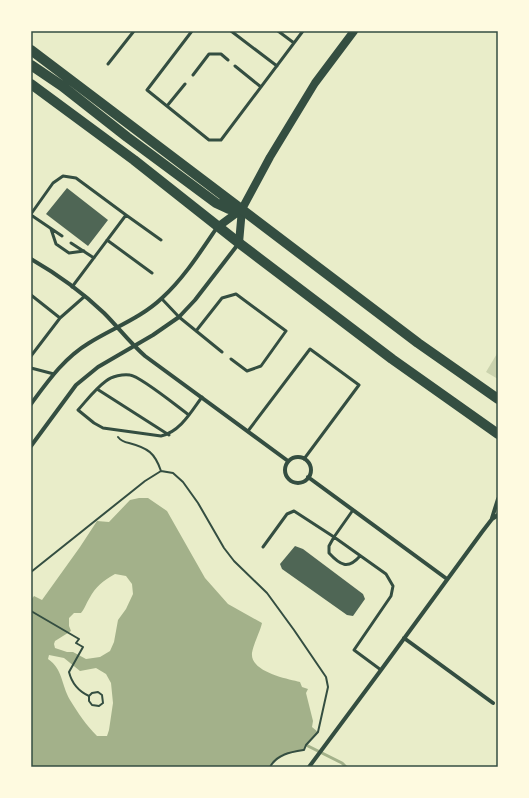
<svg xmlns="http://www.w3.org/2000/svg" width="529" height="798" font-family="Commissioner,sans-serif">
	<rect width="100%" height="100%" fill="#e9edc9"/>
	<path fill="#cad2ad" d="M498,352v27l-12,-7z"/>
	<path fill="#a3b18a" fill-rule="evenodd" d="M139,498h9l19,13 38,67 23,26 34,19c-2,9 -9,22 -10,30 -2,19 35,26 48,29l2,5 6,2 -2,4 7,28 -1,6 6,5 -12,13 -2,5 -23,5 -11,12h-239v-167l3,-4 8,4 38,-53 17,-26 12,1 21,-22zM115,574l11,2 6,8 1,10 -7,15 -8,11 -4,22 -4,9 -10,6 -14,2 -13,-7h-6l-12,-4 -1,-4 1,-3 16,-10 -2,-5v-8l5,-5h7c4,-5 5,-9 8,-14 7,-13 14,-18 26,-25zM49,655l15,3 16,13 16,-3 10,6 5,9 2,20 -4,27 -2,6h-10c-11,-11 -19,-23 -27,-36 -9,-16 -7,-31 -22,-41z"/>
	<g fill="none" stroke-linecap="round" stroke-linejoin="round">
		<path stroke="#a3b18a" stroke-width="3" d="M306,745l36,18 4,4"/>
	</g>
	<path fill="#4f6655" d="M67,188l41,32 -20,26 -42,-32z
		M295,546l8,3 60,45 2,5 -12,17 -6,-1 -65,-46 -2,-5z"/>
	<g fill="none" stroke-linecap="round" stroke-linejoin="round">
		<path stroke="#344e41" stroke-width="2" d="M118,437c3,4 6,5 11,6 19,5 26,10 32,28
			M31,572l114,-91 16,-10 12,2 10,9 15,21 26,45 10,13 33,32 27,37 32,47 2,10 -10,45 -12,13 -2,5c-13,2 -27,4 -34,17
			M31,611l48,28 -3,4 7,4 -14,25c3,12 9,19 20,24v5l3,4 7,1 4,-3 -1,-8 -4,-3 -6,1 -3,3"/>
		<path stroke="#344e41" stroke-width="3" d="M192,31l-45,59 62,50h12l82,-109
			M231,31l46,35
			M278,31l16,12
			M108,64l26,-33
			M235,66l26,21
			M193,75l16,-21h12l7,6
			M167,106l18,-22
			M31,214l22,-31 10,-7 13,2 50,37 -54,72
			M31,215l31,21
			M126,215l35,25
			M51,229l5,15 13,9 15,-2
			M107,240l45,33
			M71,243l23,15
			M31,295l29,23
			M162,299l17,18 43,35
			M196,331l26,-33 14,-4 50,37 -25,35 -14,5 -16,-12
			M31,356l29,-38 25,-22
			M31,368l23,6
			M97,389l72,46
			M189,415c-11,-8 -49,-39 -59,-40 -7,-1 -18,1 -24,6 -11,8 -19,19 -28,29l16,13 9,5 58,8c19,-4 30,-24 41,-39
			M248,431l62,-82 49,36 -55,74
			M263,547l24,-33 7,-3 40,26 19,-27
			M360,556c-12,14 -20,9 -31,-3v-7l5,-9 52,37 7,12 -2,10 -37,54 27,20"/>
		<path stroke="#344e41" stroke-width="4" d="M31,259c26,15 51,33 73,54 14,14 26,30 41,43l143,105
			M31,404c17,-23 33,-46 58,-61 24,-15 52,-25 73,-45 22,-20 39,-47 56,-72
			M31,446l45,-61 22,-18 55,-32 26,-18 16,-17 44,-57
			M285 470a13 13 0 1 1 26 0a13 13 0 1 1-26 0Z
			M308,477l139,102
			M492,518l6,-19
			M404,638l89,65
			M309,767l72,-97 101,-138 10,-13 6,-4"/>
		<path stroke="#344e41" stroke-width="8" d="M219,226l23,-17
			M239,243l3,-34 28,-52 45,-74 39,-52"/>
		<path stroke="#344e41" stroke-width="10" d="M31,50l387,293 80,56
			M31,65l31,21 65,51 89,66 13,6h13
			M31,84l103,76 105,83 153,116 106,75"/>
	</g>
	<rect width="529" height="798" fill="none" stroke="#fefae0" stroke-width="64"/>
	<rect x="32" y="32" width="465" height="734" fill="none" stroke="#344e41" stroke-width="1.5"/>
</svg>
